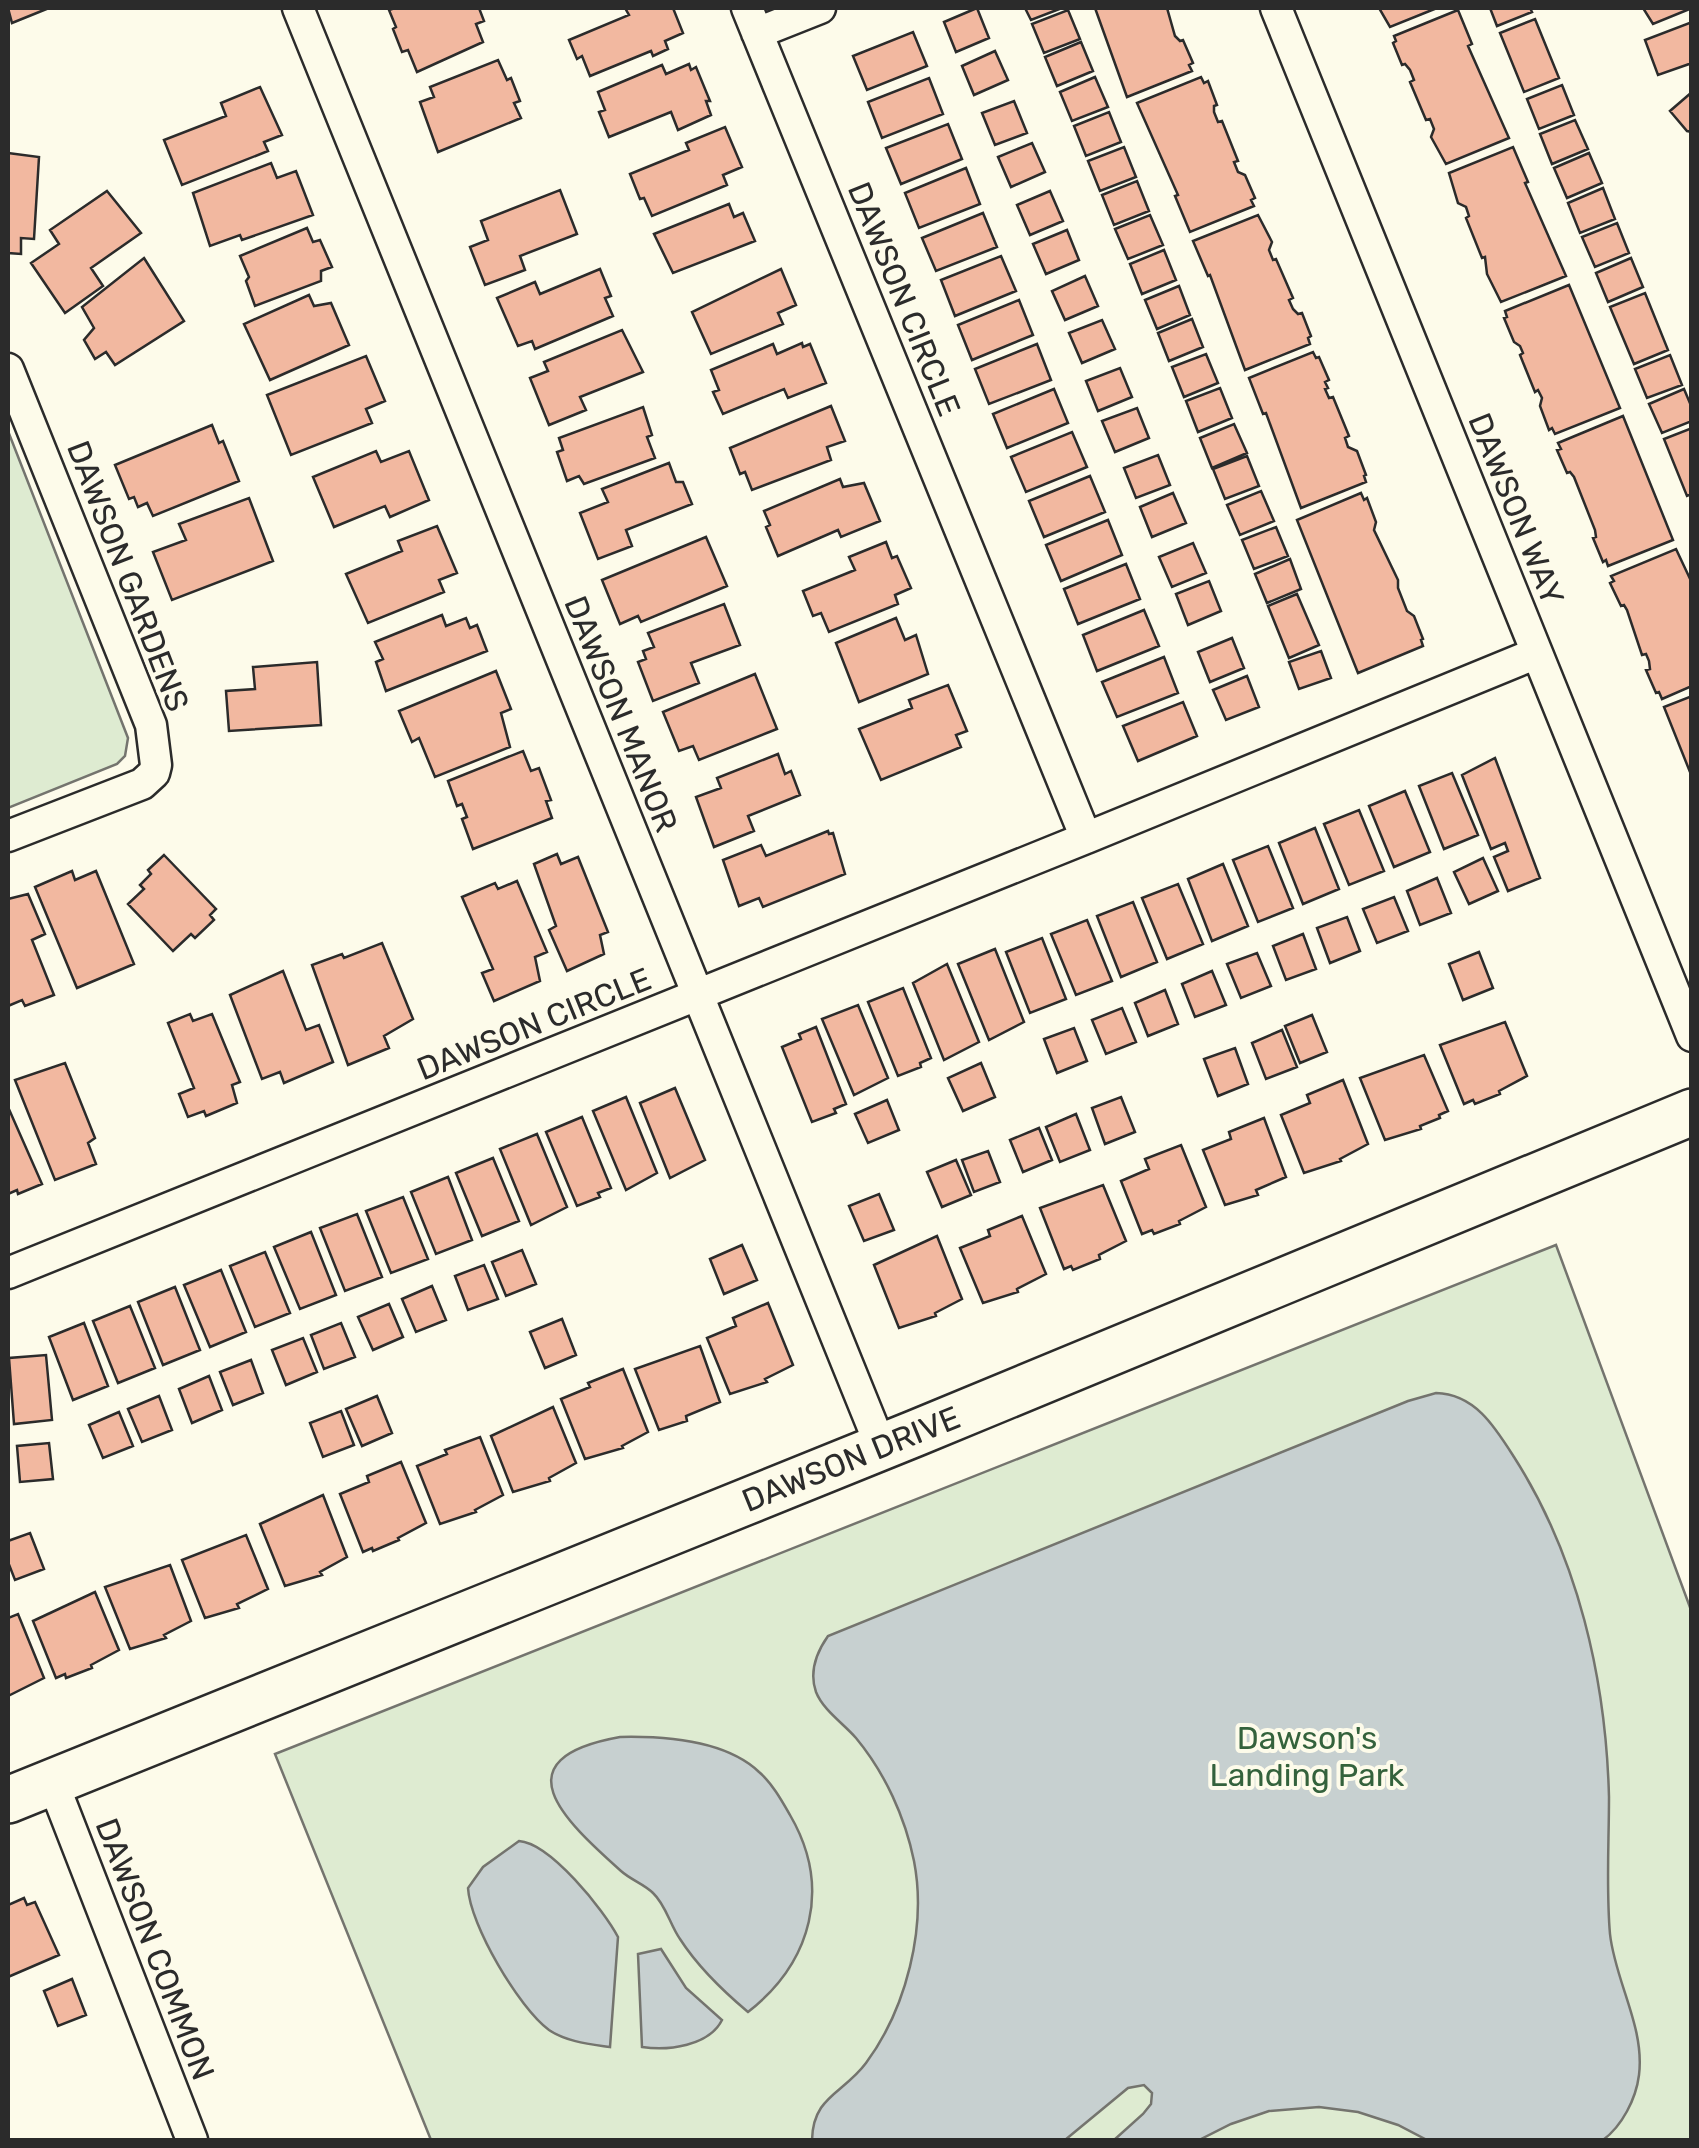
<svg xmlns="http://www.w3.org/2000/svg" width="1699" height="2148" font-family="Rubik,sans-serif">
	<rect width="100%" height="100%" fill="#fdfbea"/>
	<path fill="#deebd1" stroke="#74746e" stroke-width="2.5" d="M8,431l120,307 -3,18 -8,8 -109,44z
		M1556,1245l135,365v530h-1260l-156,-386z"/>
	<path fill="#c7d0d0" stroke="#74746e" stroke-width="2.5" d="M1436,1393c39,1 59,34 78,64 64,100 92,222 95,340 0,46 -3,91 1,137 5,47 35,93 29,141 -3,24 -17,51 -36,65h-176l-29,-15 -40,-13 -39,-5 -50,4 -38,13 -32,16h-85l29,-26 8,-10 1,-11 -8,-8 -16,3 -63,52h-253c1,-44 31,-46 54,-77 40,-54 61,-135 48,-202 -9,-44 -29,-88 -58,-123 -12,-14 -33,-28 -40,-46 -7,-20 0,-39 12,-56l580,-235z
		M620,1737c44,-1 105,3 139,35 13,11 23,29 31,43 42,72 22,147 -42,197 -25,-21 -50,-45 -68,-73 -10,-14 -14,-34 -27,-46 -9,-9 -22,-13 -32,-22 -57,-51 -123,-112 -1,-134z
		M519,1841c31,2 85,69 99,96l-8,110c-21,-3 -43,-5 -61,-17 -30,-22 -79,-105 -81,-142l15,-21z
		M661,1949l25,39 36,32c-13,26 -54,31 -80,27l-4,-93z"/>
	<path fill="#f2b8a0" stroke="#2b2b2b" stroke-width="2.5" d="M8,8h41l-37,15z
		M395,8h84l5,13 -8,3 7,18 -66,30 -9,-22 -6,2 -9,-23 3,-2 -7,-17z
		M625,8h48l10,25 -18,8 3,8 -15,7 -2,-5 -61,25 -8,-20 -5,3 -8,-19 60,-25z
		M977,8l12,30 -33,14 -12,-30z
		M1025,8h37l-31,12z
		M1095,8h72l8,28 5,5 3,-1 10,23 -4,2 3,6 -65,26z
		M1379,8h58l-47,19z
		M1490,8h40l2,4 -35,14z
		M1643,8h49l-39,16z
		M1068,10l12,29 -36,14 -12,-29z
		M1458,10l14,34 -4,2 41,92 -63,26 -15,-27 3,-8 -4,-10 -4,1 -16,-38 4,-2 -4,-10 -5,-6 -3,1 -9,-22 3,-2 -2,-5z
		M1535,19l24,59 -35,14 -24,-59z
		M1692,22v41l-34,12 -13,-35z
		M913,32l14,34 -60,24 -14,-34z
		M1081,42l12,29 -36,15 -12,-29z
		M995,51l13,29 -34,15 -12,-29z
		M498,60l9,20 4,-2 9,23 -6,2 7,15 -83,34 -18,-50 14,-5 -4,-10z
		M689,64l2,6 5,-3 14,34h-4l5,14 -33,15 -7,-18 -62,25 -10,-25 6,-2 -7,-18 64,-27 4,9z
		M1095,77l13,30 -36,14 -12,-29z
		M1201,77l3,6 4,-2 9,24 -3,1v6l4,10 4,-1 16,40 -4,1 4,10 7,3 10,23 -4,2 3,6 -64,26 -15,-36 3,-1 -41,-92z
		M929,78l14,36 -61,24 -14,-36z
		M1562,85l12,30 -35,14 -12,-30z
		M260,87l22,48 -18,7 4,9 -86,34 -18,-45 62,-24 -5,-13z
		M1692,92v40l-5,-1 -17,-20z
		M1014,101l13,32 -32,12 -13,-32z
		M1109,112l12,30 -35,14 -12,-30z
		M1575,120l13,29 -36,15 -12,-30z
		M948,124l14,35 -61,25 -15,-36z
		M725,127l17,40 -19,8 4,10 -75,31 -8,-18 -4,1 -10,-25 59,-24 -3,-7z
		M1032,143l13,29 -34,15 -13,-30z
		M1124,147l12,30 -36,14 -12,-30z
		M1513,147l15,35 -3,1 41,93 -65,26 -14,-28 -2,-17 -3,1 -16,-40 3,-2 -3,-9 -8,-4 -9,-30z
		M8,153l31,4 -5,82 -13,-1v16l-13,-1z
		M1589,153l13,30 -35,15 -13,-30z
		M271,163l6,15 19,-7 17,44 -71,25 -2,-5 -30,11 -17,-53z
		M966,168l14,36 -61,24 -14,-35z
		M1137,181l12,30 -35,14 -12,-30z
		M1603,188l12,31 -35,14 -12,-30z
		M560,190l17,44 -57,22 5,14 -40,15 -15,-38 18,-7 -7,-19z
		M107,191l34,42 -50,35 12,18 -38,27 -34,-50 28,-19 -9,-14z
		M1050,191l13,30 -33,14 -13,-30z
		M729,204l5,13 9,-4 12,28 -82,32 -19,-39z
		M983,213l14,34 -61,24 -14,-33z
		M1150,215l13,30 -35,14 -13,-30z
		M1258,215l14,27 -3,8 4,10 3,-1 17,39 -4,2 4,9 5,5 4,-1 9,23 -3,2 2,6 -65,26 -35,-95 -2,1 -15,-35z
		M1617,223l12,30 -34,14 -13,-30z
		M307,228l6,14 7,-2 12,27 -11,4v10l-66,25 -9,-25 3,-4 -9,-21z
		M1067,230l12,30 -33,14 -13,-30z
		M1164,250l12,30 -34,14 -12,-30z
		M1001,256l15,35 -61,25 -14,-36z
		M144,258l40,63 -69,44 -9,-13 -11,7 -11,-19 10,-12 -12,-21z
		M1631,258l12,29 -35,15 -12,-29z
		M600,269l11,27 -6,2 8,18 -78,33 -3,-8 -14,5 -21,-48 38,-16 5,12z
		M781,269l15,36 -18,8 5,11 -72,30 -19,-42z
		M1085,276l13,30 -33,14 -13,-29z
		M1569,285l51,123 -65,26 -3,-6 -3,2 -9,-24 2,-8 -4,-8 -3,2 -15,-37 3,-2 -3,-7 -6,-4 -10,-24 3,-1 -2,-6z
		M1179,286l11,29 -33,14 -12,-29z
		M1645,293l23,57 -34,14 -24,-57z
		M309,295l5,11 17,-3 18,42 -79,35 -26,-56z
		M1019,300l14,35 -61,25 -14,-35z
		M1192,319l11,28 -34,14 -11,-28z
		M1102,320l13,29 -33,14 -13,-30z
		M622,330l21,42 -63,25 6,13 -37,15 -19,-47 18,-7 -4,-9z
		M802,343l1,4 7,-3 16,39 -38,15 -4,-9 -61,25 -10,-22 6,-2 -8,-20 62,-26 4,10z
		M1037,344l14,36 -62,24 -14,-35z
		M1313,352l3,6 3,-1 10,23 -4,2 3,6 -3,1 4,9 4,-1 16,39 -4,2 3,9 9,4 9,24 -2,1 2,6 -65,26 -35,-95 -3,1 -14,-36z
		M1206,354l12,29 -34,14 -12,-30z
		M1670,355l12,30 -35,13 -12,-29z
		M366,356l19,45 -19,8 6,14 -81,32 -24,-60z
		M1120,368l12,29 -34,14 -12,-30z
		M1220,388l12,30 -34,14 -12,-31z
		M1054,389l14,34 -61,25 -14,-34z
		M1684,389l8,19v13l-30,12 -13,-29z
		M831,406l14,35 -18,6 4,13 -79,30 -7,-18 -5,2 -10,-26z
		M643,407l9,28 -5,2 8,21 -71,26 -5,-8 -12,5 -10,-29 6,-2 -4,-12z
		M1137,408l12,30 -34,14 -13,-31z
		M1623,416l50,124 -65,26 -2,-6 -3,2 -10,-24 3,-1 -1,-7 -21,-53 -4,-5 -3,1 -10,-23 4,-1 -3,-6z
		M1234,424l13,29 -35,15 -12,-30z
		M212,425l7,18 4,-2 16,40 -86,35 -6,-13 -9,4 -4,-10 -5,2 -14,-34z
		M1692,428v66l-5,2 -23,-57z
		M1072,432l15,35 -61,25 -15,-35z
		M376,451l5,11 28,-11 20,49 -39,17 -5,-11 -51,21 -21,-50z
		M1158,455l12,30 -34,13 -12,-30z
		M1247,456l12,30 -34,13 -12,-30z
		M669,463l7,19h7l9,22 -66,26 6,16 -34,13 -18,-46 28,-11 -6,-13z
		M1090,476l15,36 -61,25 -15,-36z
		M840,479l3,8 21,-4 16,38 -39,16 -3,-7 -60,26 -12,-29 4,-2 -6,-14z
		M1261,491l13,30 -34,14 -13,-30z
		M1173,493l13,30 -34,14 -12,-30z
		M1361,493l3,7 3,-2 9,24 -2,8 24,50v8l9,23 7,5 9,23 -2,1 2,6 -65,27 -61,-153z
		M249,498l24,63 -101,39 -19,-48 33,-12 -7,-16z
		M1108,520l14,35 -61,26 -15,-36z
		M437,526l20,47 -18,7 5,12 -76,31 -22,-49 56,-23 -4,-10z
		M1276,527l12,29 -34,13 -12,-29z
		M706,537l21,49 -86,36 -3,-6 -18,8 -18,-44z
		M886,542l6,16 5,-2 14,32 -16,7 3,9 -69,28 -8,-19 -8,3 -10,-25 52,-21 -6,-13z
		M1193,543l13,30 -34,14 -13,-30z
		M1676,549l16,34v103l-30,13 -3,-7 -3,1 -10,-23 4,-1 -1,-8 -3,-7 -4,1 -15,-45 -3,-5 -3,1 -11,-23 4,-2 -3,-5z
		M1290,559l11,30 -34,14 -12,-29z
		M1126,564l14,35 -62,25 -14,-35z
		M1209,581l12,30 -33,14 -12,-31z
		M1297,594l22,51 -30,13 -21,-52z
		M724,604l16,41 -49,18 8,20 -46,18 -15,-39 8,-3 -3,-8 11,-4 -6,-14z
		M1144,610l15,36 -62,25 -14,-36z
		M442,615l4,11 20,-8 4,10 7,-3 10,26 -101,40 -10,-29 7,-3 -8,-17z
		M896,618l9,22 11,-5 12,39 -69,28 -23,-59z
		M1232,638l12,30 -34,14 -12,-30z
		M1321,651l10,27 -32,11 -10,-27z
		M1164,657l14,36 -61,24 -15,-35z
		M317,662l4,63 -92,6 -3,-40 29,-2 -2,-22z
		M496,671l15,38 -10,4 9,34 -75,30 -16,-39 -7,4 -13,-31z
		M755,674l22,55 -78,31 -6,-14 -14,5 -16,-39z
		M1247,676l12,31 -33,13 -13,-30z
		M948,685l19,46 -11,4 5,12 -80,33 -22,-51 53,-21 -3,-8z
		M1692,696v81l-28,-70z
		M1183,702l14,34 -59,25 -15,-35z
		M523,751l8,20 8,-3 12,32 -5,1 6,17 -79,31 -11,-30 5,-2 -5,-13 -5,2 -9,-25z
		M778,754l7,20 6,-3 9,24 -52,21 6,15 -40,16 -18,-50 25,-9 -4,-10z
		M1495,758l45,120 -32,13 -14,-34 14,-6 -3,-8 -14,6 -29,-74z
		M1452,773l26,62 -34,14 -25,-63z
		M1405,791l25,61 -36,15 -25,-61z
		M1359,810l25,61 -35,14 -25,-61z
		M1315,828l24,61 -36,15 -24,-61z
		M828,831l1,3 4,-1 12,41 -82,33 -4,-9 -20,8 -16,-46 38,-15 5,11z
		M1268,846l25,62 -35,14 -25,-62z
		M557,854l4,10 17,-7 30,75 -8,3 4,19 -37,17 -18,-41 7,-4 -22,-62z
		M164,855l52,54 -6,6 4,5 -19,18 -4,-4 -18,17 -45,-47 16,-15 -4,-4 11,-11 -3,-4z
		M1483,858l15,33 -29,13 -15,-32z
		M1223,864l25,62 -36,15 -24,-62z
		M72,871l3,9 21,-9 38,93 -57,24 -42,-101z
		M1437,878l14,35 -31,12 -13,-34z
		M517,881l30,71 -12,5 5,24 -46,20 -12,-28 11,-4 -31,-72 33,-14 3,6z
		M1178,884l25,60 -36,15 -25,-61z
		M28,894l17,40 -13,6 22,55 -29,11 -3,-6 -14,6v-107z
		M1394,897l14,34 -31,12 -14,-34z
		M1133,902l24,60 -36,15 -24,-61z
		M1347,917l13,34 -30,12 -13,-35z
		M1087,920l25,61 -36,14 -25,-61z
		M1303,934l13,35 -30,11 -13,-34z
		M1042,938l24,61 -36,14 -24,-61z
		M382,943l31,76 -29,17 5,12 -41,17 -36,-100 30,-11 2,4z
		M995,949l29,73 -35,18 -31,-76z
		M1479,952l14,36 -30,12 -14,-36z
		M1257,953l14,33 -30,12 -14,-34z
		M947,964l32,78 -35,18 -31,-77z
		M283,971l23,59 13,-5 14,37 -49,21 -4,-11 -18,7 -32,-84z
		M1212,971l14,34 -31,12 -13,-33z
		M903,988l28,70 -11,5 1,4 -23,9 -30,-74z
		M1165,990l13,34 -30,12 -13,-33z
		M858,1005l30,73 -34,17 -32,-76z
		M1122,1008l14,34 -30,12 -14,-34z
		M190,1014l3,7 19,-7 28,68 -8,3 5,18 -31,13 -2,-5 -16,6 -9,-23 15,-6 -26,-65z
		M1312,1015l15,37 -27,11 -15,-37z
		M1505,1022l22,54 -28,15 1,3 -25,10 -2,-4 -9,4 -24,-59z
		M816,1027l30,77 -12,5 2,4 -24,9 -30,-75 19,-8 -2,-5z
		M1074,1028l13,33 -30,12 -13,-34z
		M1282,1030l15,37 -31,12 -14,-36z
		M1235,1048l13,36 -30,12 -14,-37z
		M1424,1055l24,56 -9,4 1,3 -20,8 1,3 -36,11 -25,-62z
		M65,1063l30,75 -7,5 8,21 -41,16 -40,-100z
		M981,1063l14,34 -32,14 -15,-33z
		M1343,1080l25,64 -28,15 1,2 -37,12 -23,-58 29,-12 -3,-8z
		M675,1088l30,72 -35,18 -30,-75z
		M626,1097l31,76 -31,17 -33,-79z
		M1121,1097l14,35 -30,12 -13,-36z
		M887,1100l12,30 -31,13 -13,-29z
		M8,1107l34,77 -24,10 -1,-4 -9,4z
		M1076,1114l14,36 -30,12 -14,-35z
		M582,1117l29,71 -13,5 2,4 -23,9 -31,-74z
		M1264,1118l22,59 -30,13 2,5 -33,10 -22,-55 28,-11 -2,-7z
		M1039,1128l13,32 -29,12 -13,-32z
		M537,1134l30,73 -36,18 -31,-76z
		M1181,1145l25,62 -27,14 1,3 -26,10 -2,-4 -10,4 -21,-53 28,-12 -4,-10z
		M988,1151l12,31 -26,10 -12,-32z
		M493,1158l26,63 -37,15 -26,-63z
		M956,1160l15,35 -29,12 -15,-35z
		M448,1177l24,63 -36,14 -25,-62z
		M1103,1185l23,56 -27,14 1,4 -27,11 -2,-4 -7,3 -24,-61z
		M879,1194l15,36 -30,11 -15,-35z
		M403,1197l25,62 -37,14 -25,-62z
		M357,1214l25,63 -37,14 -25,-63z
		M1022,1216l24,58 -29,15 1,3 -35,11 -23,-55 30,-12 -2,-6z
		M311,1232l25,63 -36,14 -26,-62z
		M937,1236l25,63 -27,14 1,3 -37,12 -25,-63z
		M742,1245l15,35 -33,14 -14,-35z
		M522,1250l14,34 -30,12 -14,-34z
		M265,1252l25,61 -35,14 -25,-61z
		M484,1265l14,34 -30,11 -13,-34z
		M221,1270l25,62 -36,15 -26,-62z
		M432,1286l14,34 -30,12 -14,-33z
		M175,1287l25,63 -37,15 -25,-63z
		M768,1303l25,62 -28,14 2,3 -37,12 -23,-56 29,-12 -3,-8z
		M389,1304l14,33 -30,13 -15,-33z
		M130,1306l25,62 -37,15 -25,-62z
		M562,1319l14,36 -31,13 -15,-36z
		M84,1323l24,63 -35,14 -24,-63z
		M341,1323l14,34 -31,12 -13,-34z
		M303,1338l14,34 -31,13 -14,-35z
		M700,1346l20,56 -34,14 1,5 -28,9 -24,-61z
		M46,1355l6,65 -38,4 -5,-66z
		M251,1360l12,33 -30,12 -13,-33z
		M623,1369l25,63 -26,14 1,2 -38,11 -24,-60 29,-12 -2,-4z
		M209,1376l13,34 -30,13 -13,-34z
		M159,1396l13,34 -30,12 -14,-33z
		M377,1396l15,37 -30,13 -16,-37z
		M553,1407l23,56 -27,15 1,3 -37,11 -22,-56z
		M341,1411l13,34 -31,12 -13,-34z
		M119,1412l14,34 -30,12 -14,-33z
		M480,1437l23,58 -28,15 1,2 -36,12 -23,-58 30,-12 -2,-4z
		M49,1443l4,36 -33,3 -3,-36z
		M401,1462l25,61 -28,15 1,2 -26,11 -1,-3 -9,4 -23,-58 29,-12 -2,-6z
		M323,1495l24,62 -27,15 2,3 -37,11 -25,-62z
		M30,1533l14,36 -29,11 -7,-18v-21z
		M246,1535l22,54 -31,15 2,4 -34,10 -23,-58z
		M170,1565l21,56 -27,14 2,3 -36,11 -25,-62z
		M95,1592l24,58 -28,15 1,3 -26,10 -1,-4 -9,4 -23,-57z
		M18,1614l26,64 -36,18v-78z
		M24,1898l3,7 8,-3 24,53 -51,22v-72z
		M72,1979l14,36 -28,11 -14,-35z"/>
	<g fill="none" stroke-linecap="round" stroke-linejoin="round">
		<g stroke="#2b2b2b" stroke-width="35">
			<path id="street" d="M298,8l583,1439
				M1276,8l416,1028
				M757,33l63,-25
				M8,369l143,356 5,40 -2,8 -12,11 -134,52
				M1086,838l451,-185
				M8,1273l1078,-435 -339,-830
				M53,1783l139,357"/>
		</g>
		<g stroke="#2b2b2b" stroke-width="50">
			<path id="secondary" d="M8,1800l908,-367 776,-321"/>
		</g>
		<use href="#street" stroke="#fdfbea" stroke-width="30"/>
		<use href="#secondary" stroke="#fdfbea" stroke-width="45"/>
	</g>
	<g text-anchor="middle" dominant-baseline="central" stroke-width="8" stroke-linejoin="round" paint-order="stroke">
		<g font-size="32" fill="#2b2b2b" stroke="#fdfbea">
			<text transform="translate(904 299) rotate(68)">DAWSON CIRCLE</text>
			<text transform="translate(1516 509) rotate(68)">DAWSON WAY</text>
			<text transform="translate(128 576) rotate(69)">DAWSON GARDENS</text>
			<text transform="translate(621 714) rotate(68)">DAWSON MANOR</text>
			<text transform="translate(534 1024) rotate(-22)">DAWSON CIRCLE</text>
			<text transform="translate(851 1459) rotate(-22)">DAWSON DRIVE</text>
			<text transform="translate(155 1949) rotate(69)">DAWSON COMMON</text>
		</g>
		<g font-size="32" fill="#34623c" stroke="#fdfbea">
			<text x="1307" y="1738">Dawson's<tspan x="1307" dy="37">Landing Park</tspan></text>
		</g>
	</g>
	<rect width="1699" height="2148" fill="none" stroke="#2b2b2b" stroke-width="20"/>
</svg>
